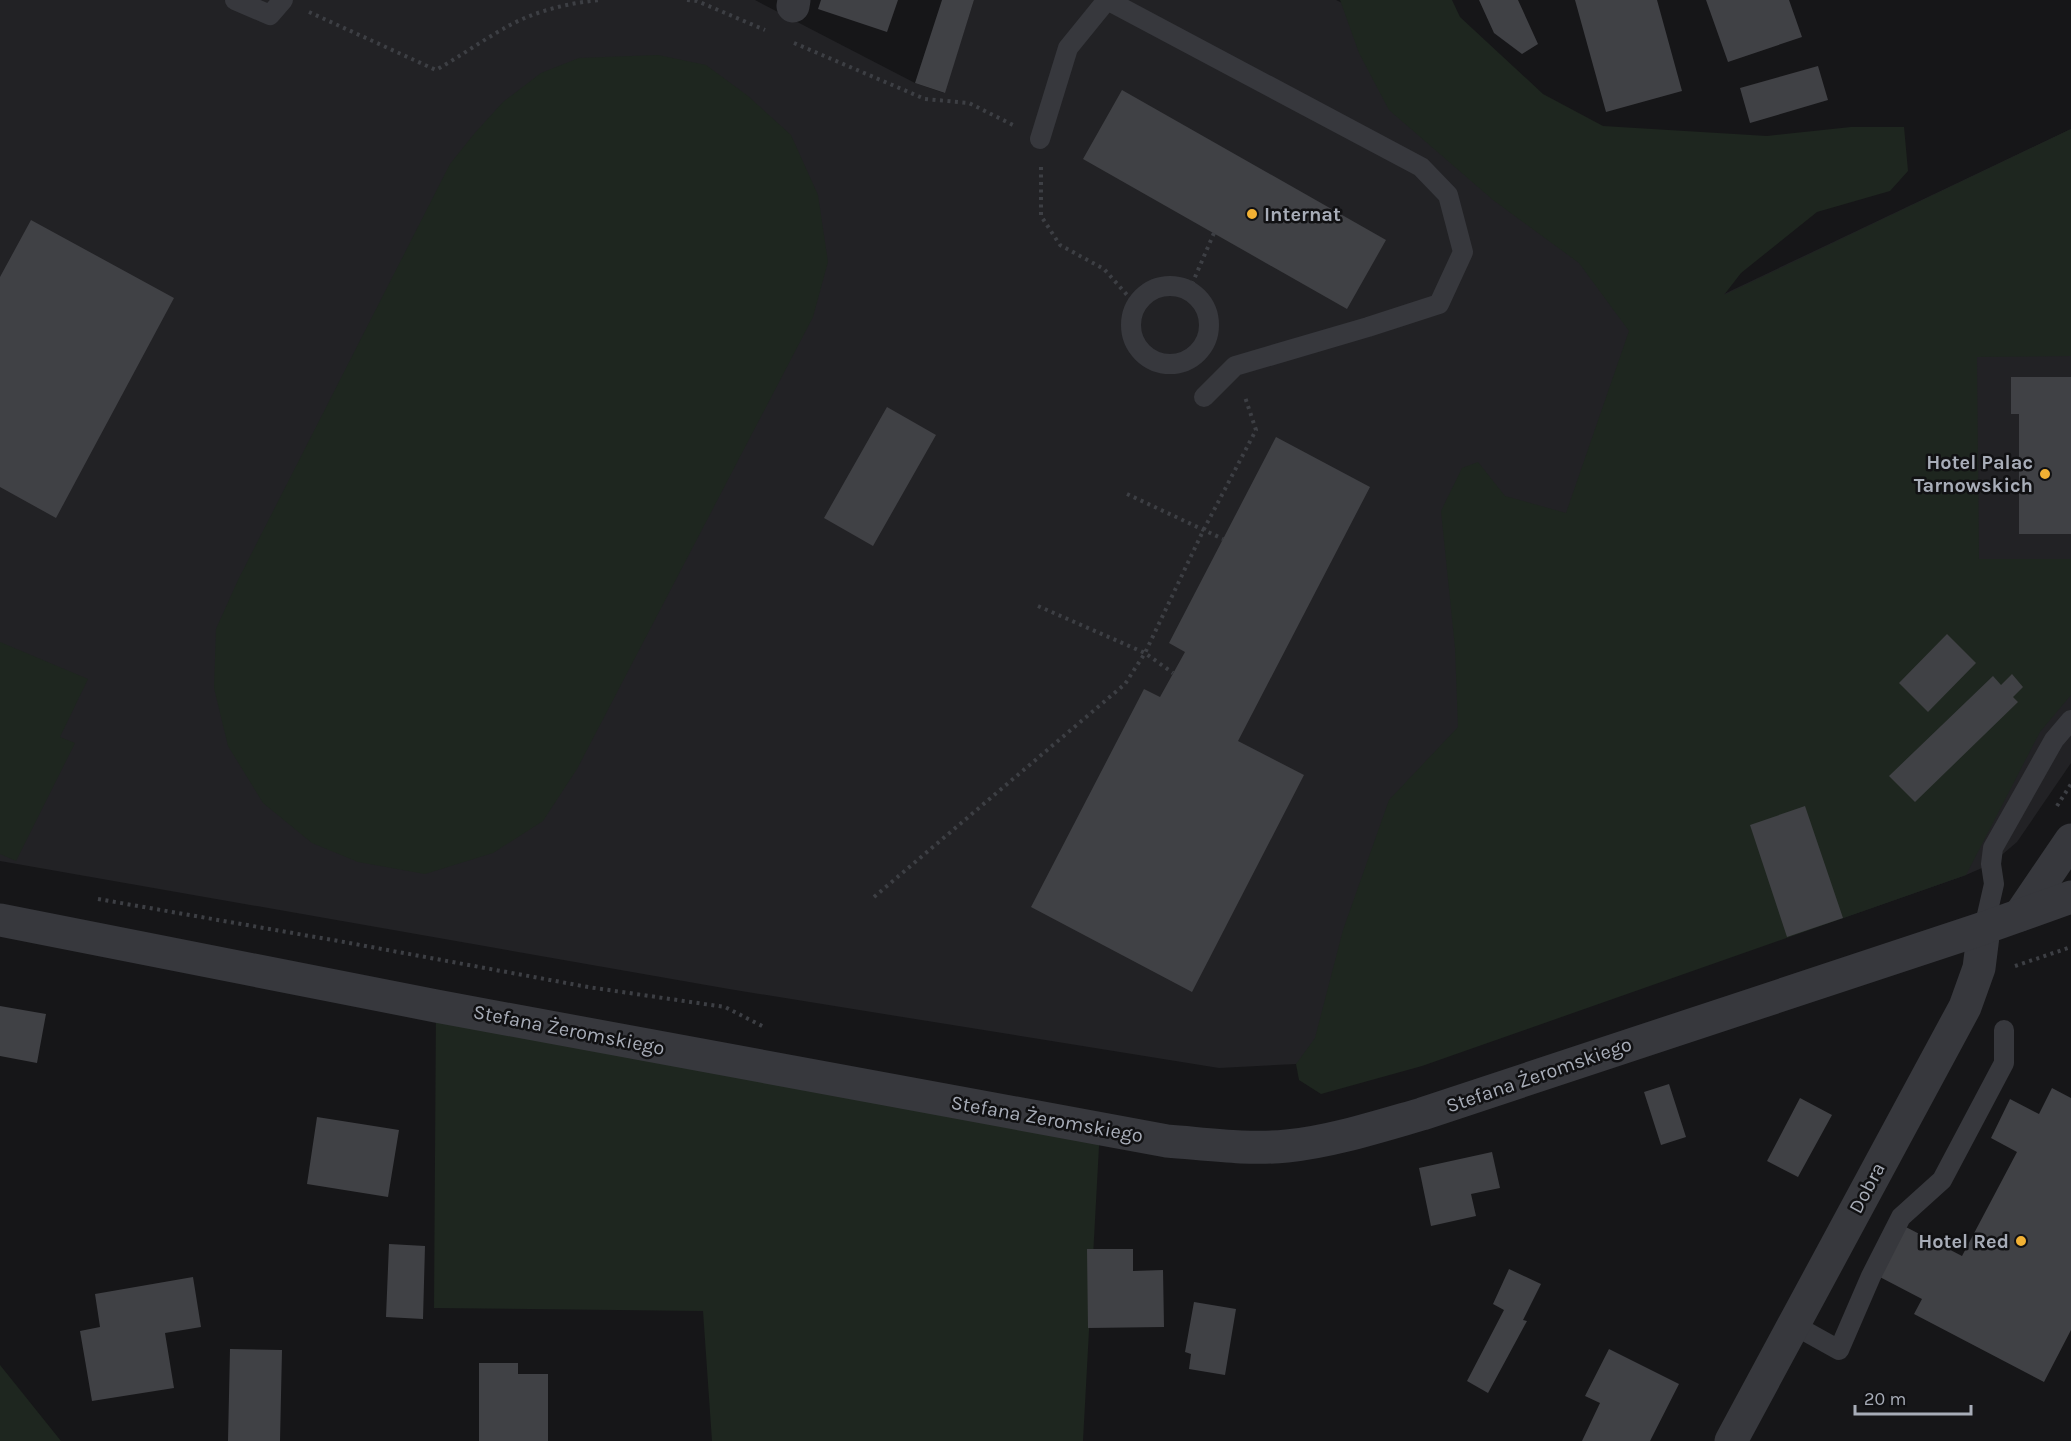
<svg xmlns="http://www.w3.org/2000/svg" width="2071" height="1441" font-family="Karla,sans-serif">
	<rect width="100%" height="100%" fill="#161618"/>
	<path fill="#222225" d="M0,0h755l160,83 29,10 30,-93h362l63,30 323,265 349,-166v634l-54,79 -26,22 -25,11 -123,43 -414,105 -133,41 -77,4 -490,-79 -729,-128z"/>
	<path fill="#1e261f" d="M1340,0h112l8,17 83,77 60,32 164,10 84,-9h53l4,44 -18,20 -73,21 -76,61 -17,22 347,-166v227l-94,1 2,202h92v136l-31,37 -74,143 -544,191 -101,28 -22,-14 -3,-16 19,-26 28,-108 46,-130 69,-73 -3,-79 -14,-137 21,-43 16,-6 27,34 61,17 63,-182 -50,-68 -86,-63 -104,-90 -30,-57z
		M658,55l48,10 42,31 43,39 27,60 10,67 -15,55 -236,452 -34,52 -50,32 -68,21 -67,-12 -46,-19 -49,-40 -35,-57 -14,-58 2,-59 22,-49 212,-416 24,-30 29,-32 38,-29 38,-15z
		M0,642l88,37 -28,58 15,6 -59,118 -16,-7z
		M436,1006l664,122 -17,313h-371l-9,-130 -269,-3z
		M0,1365l61,76h-61z"/>
	<path fill="#404145" d="M821,0h77l-11,32 -69,-23z
		M942,0h32l-29,93 -30,-10z
		M1479,0h39l20,44 -16,10 -28,-21z
		M1575,0h82l25,91 -76,21z
		M1706,0h83l13,37 -74,25z
		M1818,66l10,34 -78,23 -10,-35z
		M1122,90l264,150 -39,69 -264,-150z
		M31,220l143,78 -118,220 -56,-31v-210z
		M2011,377h60v157h-52v-120h-8z
		M887,407l49,28 -63,111 -49,-28z
		M1276,437l94,50 -132,254 66,34 -112,217 -161,-85 113,-218 16,8 25,-45 -16,-9z
		M1947,634l29,29 -48,49 -29,-29z
		M2012,674l11,13 -10,10 5,5 -103,100 -26,-26 104,-100 8,9z
		M1805,806l38,112 -56,19 -37,-112z
		M0,1006l46,8 -9,49 -37,-7z
		M1669,1084l17,53 -25,8 -17,-53z
		M2052,1088l19,10v232l-27,52 -130,-68 8,-15 -46,-24 26,-50 60,31 55,-104 -26,-14 19,-39 29,15z
		M1800,1098l32,17 -34,62 -31,-16z
		M317,1117l82,13 -11,67 -81,-13z
		M1492,1152l8,36 -29,6 5,22 -45,10 -12,-58z
		M389,1244l36,2 -2,73 -37,-2z
		M1087,1249h46v22l30,-1 1,57 -76,1z
		M1509,1269l32,15 -18,36 4,1 -39,72 -21,-12 37,-71 -11,-6z
		M193,1277l8,50 -36,6 9,55 -82,13 -12,-70 20,-4 -5,-33z
		M1194,1302l42,7 -11,66 -36,-6 2,-15 -6,-2z
		M230,1349l52,1 -2,91h-52z
		M1609,1349l70,35 -29,57h-68l18,-38 -15,-7z
		M479,1363h39v11h30v67h-69z"/>
	<g fill="none" stroke-linecap="round" stroke-linejoin="round">
		<path stroke="#3d3f44" stroke-width="4" stroke-dasharray="3 4.5" stroke-linecap="butt" d="M687,0l10,1 68,29
			M309,12l127,58c23,-13 44,-28 67,-41 28,-17 64,-26 97,-29
			M794,43l131,56 44,4 44,22
			M1041,167v49l19,29 44,24 32,36
			M1189,291l25,-58
			M1127,494l96,45
			M1038,606l107,47 28,20
			M2057,806l14,-22
			M874,897l251,-213 20,-31 58,-122 53,-101 -11,-33
			M98,899l246,43 244,45 137,20 41,21
			M2015,966l56,-19"/>
		<path stroke="#37383d" stroke-width="20" d="M235,0l35,15 13,-15
			M1040,139l28,-91 39,-48 314,167 27,28 15,57 -24,52 -71,23 -133,39 -31,31
			M1131 325a39 39 0 1 1 78 0a39 39 0 1 1-78 0Z
			M1984,928l10,-44 -3,-20 2,-16 61,-108 17,-20
			M1794,1325l45,25 32,-74 30,-59 41,-37 62,-117v-33"/>
		<path stroke="#37383d" stroke-width="33" d="M793,6l1,-6
			M2020,915l51,-75
			M1731,1441l234,-434 14,-39 5,-40"/>
		<path stroke="#37383d" stroke-width="33" d="M0,920l436,86 731,135c40,3 81,9 120,5 43,-4 93,-20 135,-32l562,-186 87,-31"/>
	</g>
	<g fill="#f2b134" stroke="#111113" stroke-width="2">
		<circle cx="1252" cy="214" r="6"/>
		<circle cx="2045" cy="474" r="6"/>
		<circle cx="2021" cy="1241" r="6"/>
	</g>
	<g text-anchor="middle" dominant-baseline="central" stroke-width="5" stroke-linejoin="round" paint-order="stroke">
		<g font-size="20" font-weight="bold" fill="#a8adb8" stroke="#111113" text-anchor="end">
			<text x="1264" y="214" text-anchor="start">Internat</text>
			<text x="2033" y="462">Hotel Palac<tspan x="2033" dy="23">Tarnowskich</tspan></text>
			<text x="2009" y="1241">Hotel Red</text>
		</g>
		<g font-size="20" fill="#a8adb8" stroke="#111113">
			<text transform="translate(569 1030) rotate(11)">Stefana Żeromskiego</text>
			<text transform="translate(1539 1075) rotate(-19)">Stefana Żeromskiego</text>
			<text transform="translate(1047 1119) rotate(10)">Stefana Żeromskiego</text>
			<text transform="translate(1867 1188) rotate(-62)">Dobra</text>
		</g>
	</g>
	<path d="M1855 1405v9h116v-9" fill="none" stroke="#a8adb8" stroke-width="3"/>
	<text x="1864" y="1405" font-size="18" fill="#a8adb8" stroke="#111113" stroke-width="4.5" paint-order="stroke">20 m</text>
</svg>
